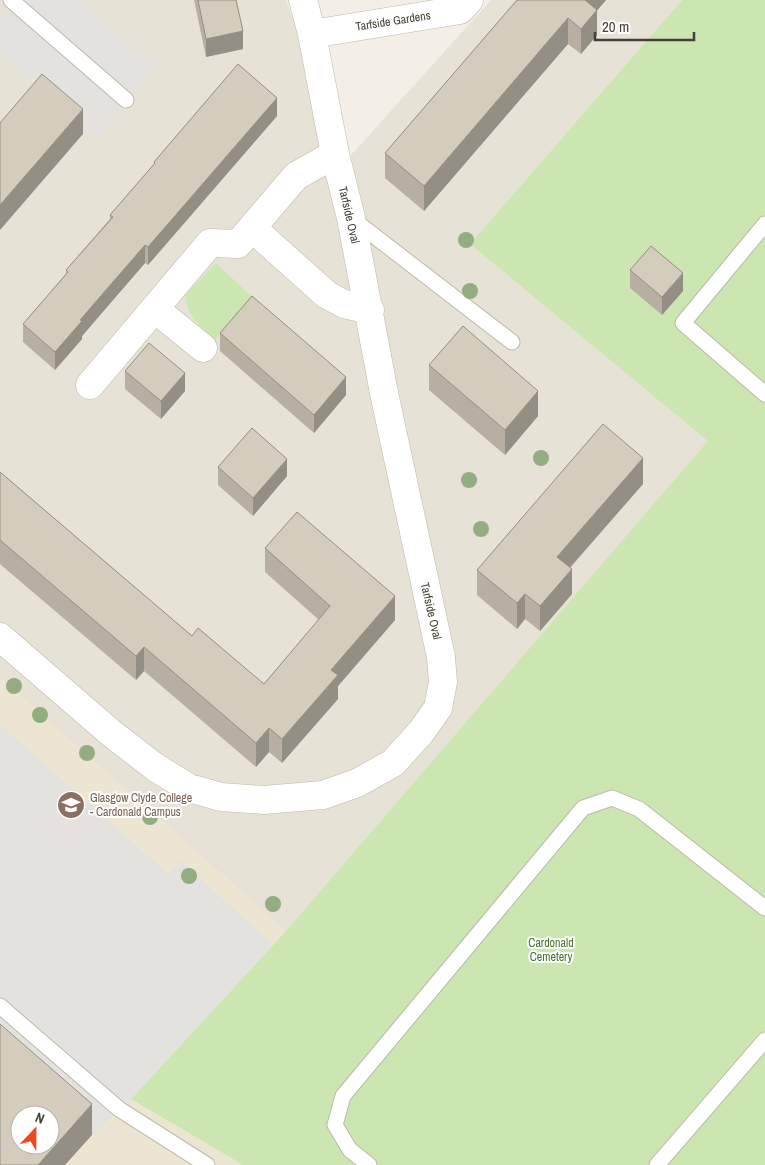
<svg xmlns="http://www.w3.org/2000/svg" width="765" height="1165" font-family="'Archivo Narrow',sans-serif">
	<rect width="100%" height="100%" fill="#f3efe7"/>
	<path fill="#e6e2d5" d="M0,0h286l57,164 148,-164h191l-212,244 239,197 -423,490 -286,-253z"/>
	<path fill="#ebe5d1" fill-rule="evenodd" d="M0,678l286,253 -155,168 112,66h-243zM20,1115h30v30h-30z"/>
	<path fill="#cbe6b1" d="M682,0h83v1165h-522l-112,-66 155,-168 422,-490 -238,-197z
		M216,263l37,35 -38,42c-14,-14 -30,-25 -29,-46z"/>
	<path fill="#e4e2de" d="M18,0h61l78,67 -60,70 -97,-83v-34z
		M0,725l168,149 13,-13 92,84 -142,154 -39,36 -92,-80z"/>
	<g fill="none" stroke-linecap="round" stroke-linejoin="round">
		<g stroke="#beb8aa" stroke-width="17">
			<path id="lane" d="M11,0l115,100
				M351,218l161,124
				M765,224l-82,99 82,71
				M0,1006l119,103 88,56
				M369,1165l-19,-15 -15,-25 8,-29 240,-288 29,-10 27,11 126,99
				M657,1165l108,-125"/>
		</g>
		<g stroke="#beb8aa" stroke-width="29">
			<path id="street" d="M312,34l148,-24 9,-10
				M252,228l75,67 17,9 26,6
				M155,309l48,39
				M90,385l120,-142 28,1 58,-68 39,-22
				M0,637l111,96 44,34 34,21 32,9 43,3 59,-5 34,-12 36,-20 28,-31 17,-24 5,-26 -2,-25 -57,-264 -33,-175 -16,-64 -23,-120 -9,-34"/>
		</g>
		<use href="#lane" stroke="#fff" stroke-width="15"/>
		<use href="#street" stroke="#fff" stroke-width="28"/>
	</g>
	<g fill="#93ac80">
		<circle cx="466" cy="240" r="8"/>
		<circle cx="470" cy="291" r="8"/>
		<circle cx="541" cy="458" r="8"/>
		<circle cx="469" cy="480" r="8"/>
		<circle cx="481" cy="529" r="8"/>
		<circle cx="14" cy="686" r="8"/>
		<circle cx="40" cy="715" r="8"/>
		<circle cx="87" cy="753" r="8"/>
		<circle cx="150" cy="817" r="8"/>
		<circle cx="189" cy="876" r="8"/>
		<circle cx="273" cy="904" r="8"/>
	</g>
	<path fill="#b6afa2" d="M194,0h42l7,49 -37,8z
		M517,0h89l-9,10v25l-16,19 -13,-10 -144,167 -39,-33v-25z
		M277,116l-129,149 -3,-2 -63,73v3l-27,31 -32,-28v-18l43,-50v-4l44,-51v-4l44,-51v-2z
		M630,270l53,21 -21,24 -32,-27z
		M220,333l126,62 -32,38 -94,-82z
		M429,365l109,51 -33,39 -76,-65z
		M125,371l60,20 -24,28 -36,-30z
		M218,467l69,9 -34,40 -35,-31z
		M0,472l192,164 72,48 55,-64 -54,-48v-24l130,72 -57,66v13l-56,64 -13,-11 -13,15 -112,-96 -8,9 -136,-116z
		M643,484l-73,84 2,26 -32,37 -15,-12 -8,10 -40,-34v-25z"/>
	<path fill="#948f84" d="M585,0h21l-21,25z
		M597,10v25l-16,19v-25z
		M568,18v26l-144,167v-25z
		M243,31v18l-37,8v-18z
		M277,98v18l-129,149v-18z
		M83,109v25l-83,96v-25z
		M145,245v18l-63,73v3l-27,31v-18l25,-32z
		M683,273v18l-21,24v-18z
		M185,373v18l-24,28v-18z
		M346,377v18l-32,38v-18z
		M538,391v25l-33,39v-25z
		M643,458v26l-86,98v-25z
		M287,459v17l-34,40v-18z
		M572,569v25l-32,37v-25z
		M525,594v25l-8,10v-26z
		M395,596v24l-57,66v13l-56,64v-24l49,-69z
		M144,647v24l-8,9v-24z
		M269,728v24l-13,15v-24z
		M92,1104v31l-27,30h-27z"/>
	<path fill="#d4ccbc" stroke="#948f84" fill-rule="evenodd" d="M198,0h38l7,31 -37,8z
		M517,0h68l12,10 -16,19 -13,-11 -144,168 -39,-33z
		M238,64l39,34 -129,149 -3,-2 -65,75 2,1 -27,31 -32,-28 45,-52 -2,-2 47,-53 -3,-2 45,-52 -1,-1z
		M42,74l41,35 -83,96v-82z
		M651,246l32,27 -21,24 -32,-27z
		M252,296l94,81 -32,38 -94,-82z
		M463,326l75,65 -33,39 -76,-65z
		M149,343l36,30 -24,28 -36,-30z
		M603,424l40,34 -86,99 15,12 -32,37 -15,-12 -8,9 -40,-33z
		M252,428l35,31 -34,39 -35,-31z
		M0,472l192,164 6,-8 66,56 66,-78 -65,-58 32,-36 98,84 -64,74 7,5 -56,64 -13,-11 -13,15 -112,-96 -8,9 -136,-116z
		M0,1024l92,80 -54,61h-38zM20,1115h30v30h-30z"/>
	<defs>
		<g id="university-disc" transform="scale(1.4375)"><circle r="9.5" fill="#8d6e63" stroke="#fff"/><path d="M0-5L7-2L0 1L-7-2ZM-4 1L0 2.5L4 1V4Q0 6-4 4Z" fill="#fff"/></g>
	</defs>
	<g fill-rule="evenodd">
		<use href="#university-disc" x="71" y="805"/>
	</g>
	<g text-anchor="middle" dominant-baseline="central" stroke-width="4" stroke-linejoin="round" paint-order="stroke">
		<g font-size="12" fill="#454036" stroke="#fff">
			<text transform="translate(393 21) rotate(-9)">Tarfside Gardens</text>
			<text transform="translate(349 215) rotate(77)">Tarfside Oval</text>
			<text transform="translate(431 611) rotate(77)">Tarfside Oval</text>
		</g>
		<g font-size="12" fill="#785e54" stroke="#fff" text-anchor="start">
			<text x="90" y="798">Glasgow Clyde College<tspan x="90" dy="14">- Cardonald Campus</tspan></text>
		</g>
		<g font-size="12" fill="#44752b" stroke="#fff">
			<text x="551" y="943">Cardonald<tspan x="551" dy="14">Cemetery</tspan></text>
		</g>
	</g>
	<g transform="translate(35 1130) rotate(22)"><circle r="24" fill="#ffffff" stroke="#b5b3af"/>
	<path d="M0-4L9 19L0 12L-9 19Z" fill="#f2471e"/>
	<text y="-8" font-size="14" font-weight="bold" text-anchor="middle" fill="#454036">N</text>
	</g>
	<path d="M595 32v8h99v-8" fill="none" stroke="#454036" stroke-width="2.5"/>
	<text x="602" y="32" font-size="15" fill="#454036" stroke="#ffffff" stroke-width="4" paint-order="stroke">20 m</text>
</svg>
